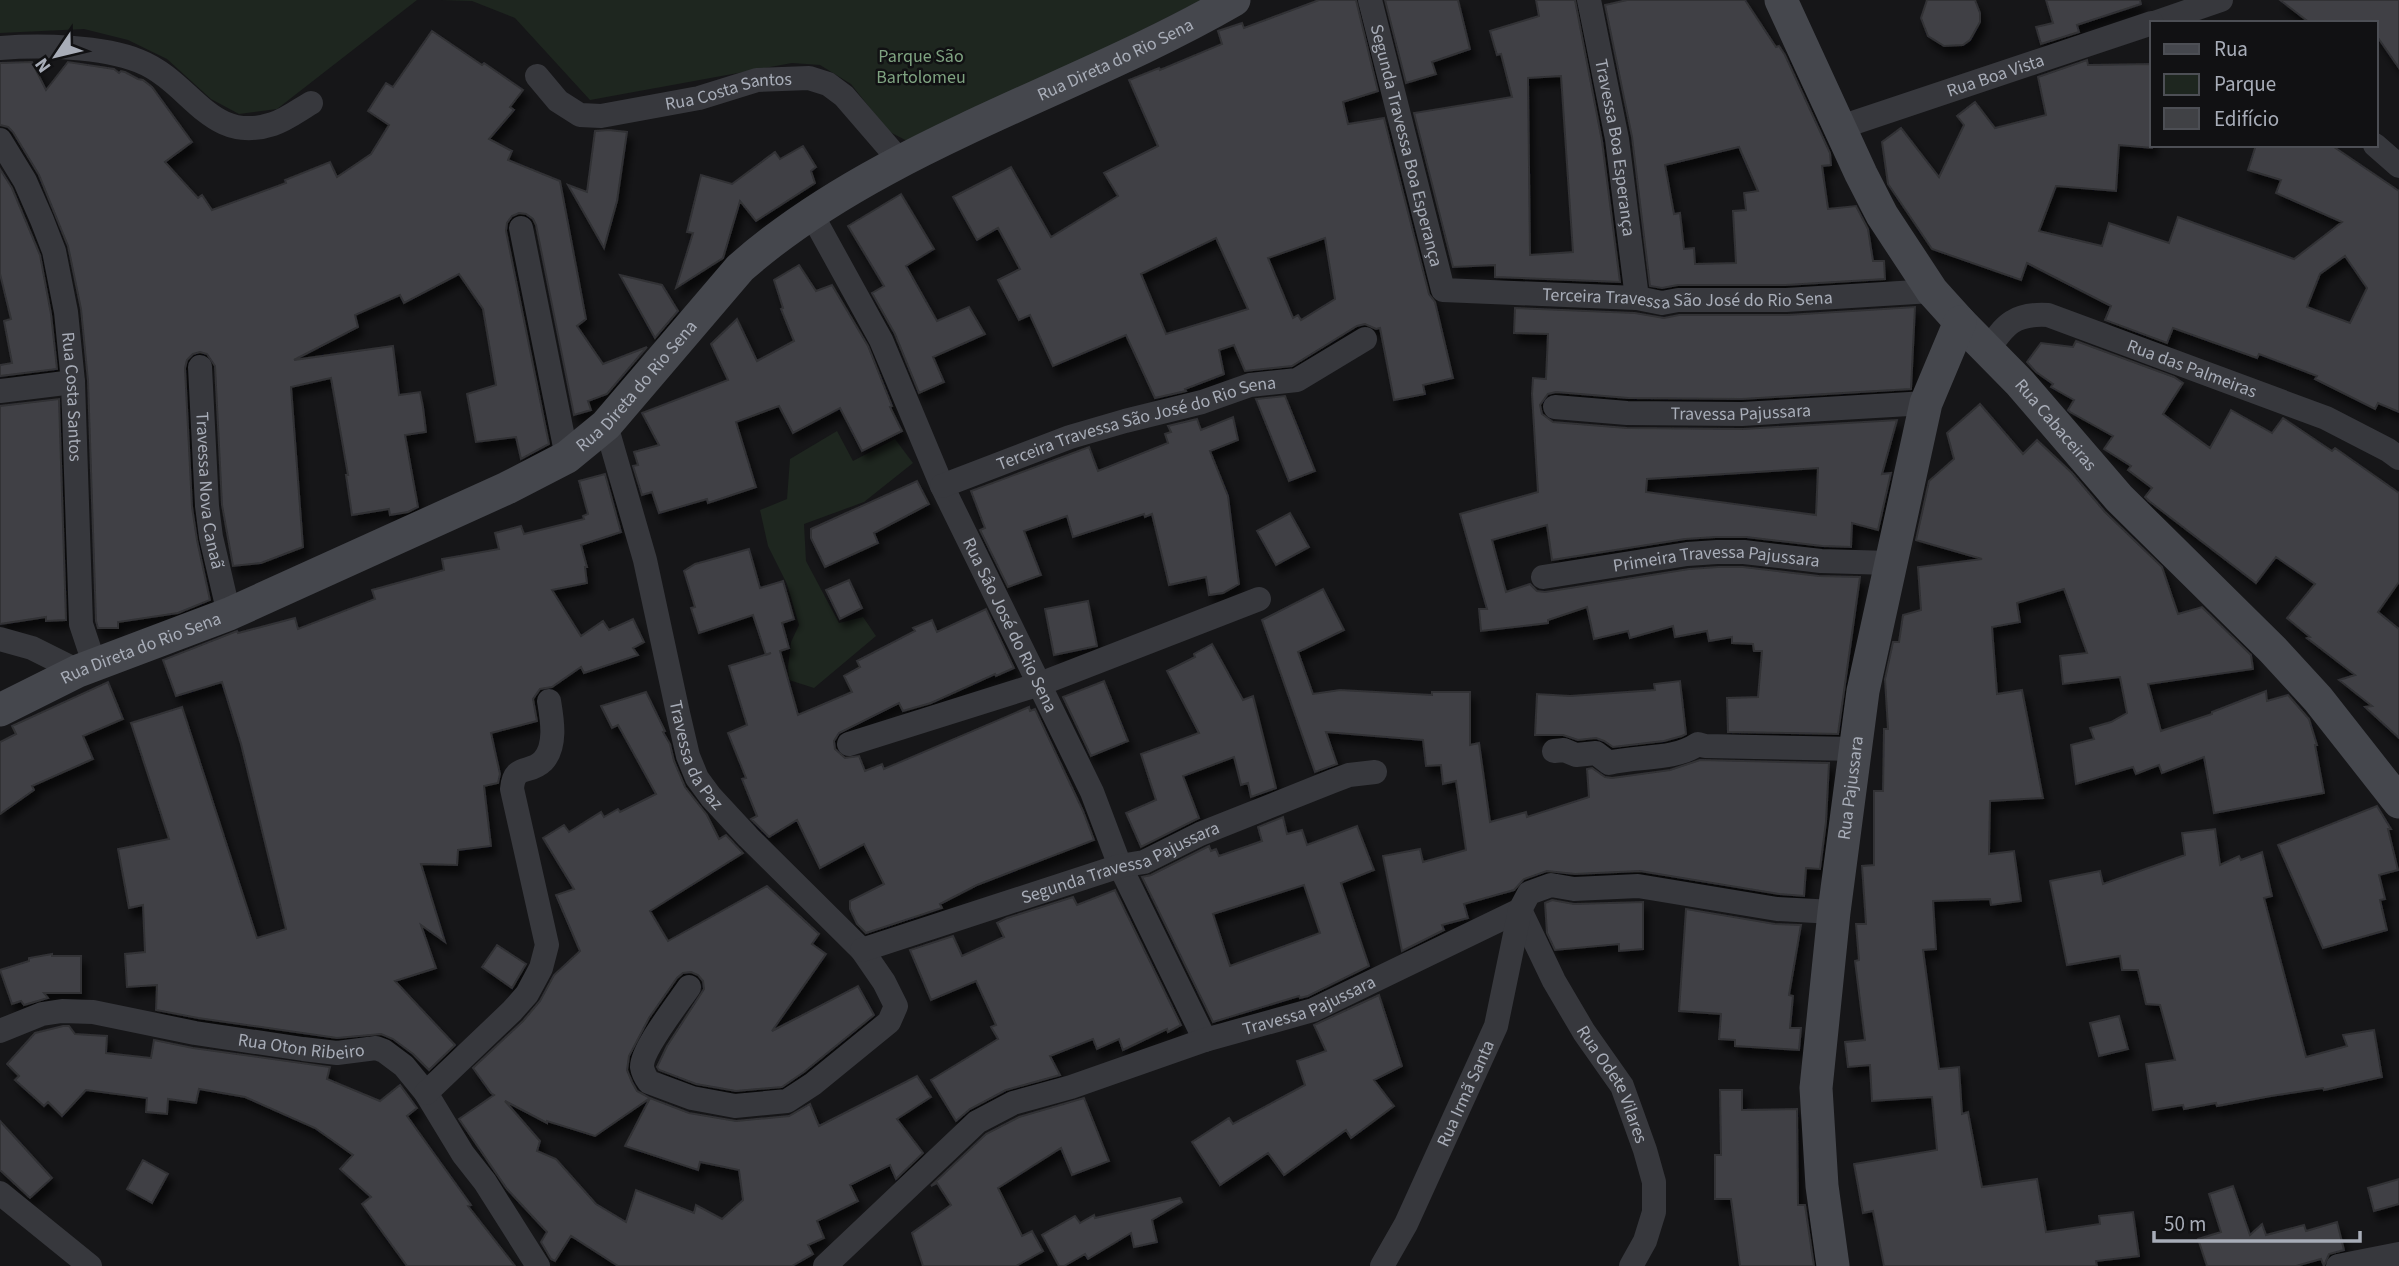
<svg xmlns="http://www.w3.org/2000/svg" width="2399" height="1266" font-family="'Source Sans 3',sans-serif">
	<defs>
		<filter id="shadow"><feDropShadow dx="4.5" dy="8" stdDeviation="3.5" flood-color="#0009"/></filter>
	</defs>
	<rect width="100%" height="100%" fill="#161618"/>
	<path fill="#1e261f" d="M0,0h417l-140,109 -38,5 -28,-15 -44,-40 -39,-19 -44,-11 -84,4z
		M441,0h761l-266,133 -27,9 -21,-11 -37,-47 -31,-19 -28,-2 -202,37 -75,-82 -43,-17z
		M837,431l16,30 42,-22 18,24 -49,39 -60,22 2,37 33,62 24,-6 13,19 -62,52 -25,-8 -1,-13 3,-25 8,-17 -12,-41 -19,-38 -8,-36 27,-11 3,-40z"/>
	<path fill="#404145" stroke="#303034" stroke-width="2" fill-rule="evenodd" filter="url(#shadow)" d="M1319,0h37l22,91 -35,11 5,22 36,-6 45,176 6,8 18,76 -30,7 2,9 -31,6 -14,-72 -4,1 -11,-5 -8,2 -65,40 -47,5 -11,-26 -15,5 5,24 -39,15 1,2 -31,7 -29,-63 -73,31 -23,-51 -11,5 -21,-40 22,-11 -22,-41 -21,12 -24,-43 58,-30 40,70 67,-41 -14,-23 54,-27 -29,-66 30,-12 1,2 62,-26 -4,-13 24,-8 2,5zM1216,238l32,71 -82,25 -25,-60zM1325,238l10,61 -34,21 -3,-5 -5,3 -25,-60z
		M1385,0h73l12,49 -38,13 4,12 -30,9z
		M1536,0h39l27,141 18,141 -125,-5v-12l-42,2 -39,-154 98,-16 -11,-43 -4,1 -7,-24 49,-15zM1561,76l12,176 -43,3 -2,-177z
		M1627,0h118l31,47 3,-1 6,9 45,98 1,12 -9,1 6,43 28,-3 12,23 5,32h11l1,18 -99,6h-108l-16,3 -12,-2 -18,-149 -27,-132zM1739,147l19,44 -14,2 2,17 -13,1 3,52 -41,1 -1,-16 -10,1 -4,-36 -6,1 -9,-49z
		M1927,0h48l5,13v9l-10,18 -7,5 -19,1 -16,-10 -7,-18z
		M2046,0h94l1,4 -64,21 2,7 -38,12 -5,-17 17,-4z
		M2280,0h119v68l-23,-33v-12h-66z
		M432,31l50,34 2,-2 39,27 -13,17 4,3 -25,29 23,12 -4,9 52,21 26,138 -9,7 26,38 44,-17 -40,47 -19,7 3,9 -17,5 -38,-190 -3,-6 -7,-5 -7,-1 -7,3 -5,7 -1,8 43,213 -28,15 -5,-22 -40,5 -9,-48 29,-9 -13,-76 -24,-35 -55,29 -4,-8 -45,20 3,12 -64,33 99,-14 6,49 21,-3 3,15 3,25 -21,3 13,72 -10,5 -18,3 -1,-6 -37,6 -6,-40h2l-17,-97 -40,9 12,160 -42,16 -28,3 -11,-61 -7,-139 -8,-12 -7,-2 -7,2 -6,6 -2,8 7,139 5,33 13,60 -32,13 -60,9v6h-20l-2,-7 -8,-240 -7,-72 -13,-63 -29,-71 -26,-43 -5,-5 -8,-2v-62l32,-1 14,28 22,-28 46,7 5,4 2,-2 4,1 13,7 5,1 9,7 40,55 -27,20 33,36 4,-3 10,15 74,-27 -1,-3 45,-18 7,15 34,-23 18,-29 -21,-14 18,-28 7,4z
		M2087,60l1,5 64,-1v84l-33,-3 -3,46 -60,-5 -17,45 63,15 7,-23 60,20 9,-26 116,42 48,-37 -66,-29 5,-13 -33,-10 8,-25h75l68,46v221l-21,-9 -3,6 -60,-30 2,-3 -58,-22 -2,4 -84,-30 -6,15 -62,-23 6,-14 -84,-43 -6,17 -89,-31 -44,-65 -6,-42 19,-14 38,49 25,-52 -7,-9 18,-14 20,26 51,-13 -8,-38zM2345,256l22,32 -17,35 -43,-16 13,-33z
		M609,130l18,2 -10,69 -13,47 -36,-63 19,7 8,-61z
		M803,146l13,21 -5,4 4,12 -59,38 -16,-20 -17,57 -47,30 17,-55 -6,-1 14,-57 31,9 43,-32 5,7z
		M0,169l12,19 28,67 11,59 6,55 -57,7v-11l12,-2 -8,-42 7,-2 -11,-45z
		M901,194l33,55 -28,17 31,55 32,-14 16,27 -52,23 11,25 -25,11 -24,-59 -23,-41 12,-7 -36,-60z
		M799,265l17,26 16,-6 36,61 24,60 -2,1 12,24 -40,20 -22,-43 -47,25 -14,-27 -43,16 20,65 -48,16 -1,-4 -48,14 -7,-21 -10,3 -9,-29 5,-1 -4,-13 25,-7 -17,-32 86,-33 -17,-36 26,-25 20,42 37,-20 -13,-32 2,-1 -9,-28z
		M620,275l42,10 16,26 -23,27z
		M1915,307l-4,82 -169,10 -114,-1 -72,-6 -8,2 -8,11 2,9 11,8 74,6 116,1 154,-9 -15,54 9,-1 -13,57 -26,-7 -1,24 -29,-1 -76,-9h-30l-31,2 -133,21 -5,-35 -55,15 14,52 24,-8 7,7 8,1 144,-23 29,-2h25l76,9 41,1 -22,157 -110,-2 -1,-34 31,-1 4,-46h-8l-1,-7 -21,-1v-6l-23,4 -2,-10 -32,6 -2,-11 -43,12 -2,-7 -34,8 -7,-32 -39,13v3l-67,8 -2,-22h8l-27,-95 78,-22 -6,-98 1,-16 13,1 2,-45 -34,-1 1,-25 120,5 29,5 15,-3h108zM1818,468l-2,47 -170,-23 1,-13z
		M2076,341l98,36 9,6 -20,31 47,34 21,-38 41,23 11,-15 49,33 3,-3 64,45v89l-21,30 21,17v109l-34,-31 7,-1 -33,-26 16,-5 -48,-37 3,-1 -23,-19 28,-34 -39,-27 -20,26 -107,-82 -4,-4 7,-9 -24,-18 3,-4 -27,-17 9,-13 -43,-24 -2,-2 6,-10 -23,-13 2,-3 -17,-12 -9,-10 14,-19 32,4z
		M1285,396l30,75 -26,10 -33,-82z
		M59,399l7,221 -20,1v-4l-46,7v-218z
		M1980,404l43,50 14,-14 35,33 33,39 57,55 16,47 24,-7 49,48 2,14 -105,15 13,47 51,-17v-2l54,-21 1,10 21,-6 21,24 8,26h-2l9,48 -110,20 -10,-56 -42,16 -3,-8 -23,9 -3,-7 -57,17 -5,-39 23,-6 -4,-11 21,-6 16,-9 -7,-36 -57,7 -3,-28 27,-3 -23,-64 -47,14 3,19 -28,5 5,67 25,-4 21,108 -53,3 -1,53 25,-3 7,50 -30,4 -1,-6 -57,2 3,48 -13,1 16,119 20,-2 3,47 6,-2 14,75 55,-8 9,53 54,-8 -1,-8 34,-4 6,44 -43,5 1,5h-213l-11,-55 -10,2 -9,-49 83,-14 -5,-53 -60,4 -2,-36 -22,2 -3,-25 20,-2 -10,-79 4,-1 -3,-36h10l-4,-58 12,-1v-74h9l1,-62h4l-3,-50 8,-37h6l4,-27 18,-5 -3,-43 64,-8 -66,-19 13,-59 25,-22 -7,-26z
		M1233,417l5,23 -28,11 18,45 11,88 -16,9 -14,2 -3,-18 -37,8 -17,-71 -7,3 -1,-3 -71,23 -6,-21 -43,15 17,44 -33,12 -28,-57 5,-2 -14,-37 118,-44 9,24 70,-28 -3,-9 6,-2 -3,-6 29,-7 4,11z
		M605,474l16,58 -40,13 6,22h-2l2,16 -35,7 29,46 22,-15 6,9 24,-11 11,23 -11,6 5,7 -54,18 -3,-6 -29,20 -12,2 -7,10 4,22 -46,12 9,41 -2,9 -14,3 7,60 -33,4 -1,15 -36,-1 24,78 -24,-17 15,43 -41,13 60,64 -26,25 -16,-16 -20,-15 -12,-5 -44,4 -139,-20 -42,-8 1,-25 -30,2 -2,-33 20,-2 -2,-47 -14,3 -11,-59 51,-10 -38,-116 51,-16 75,231 29,-9 -45,-185 -19,-62 -46,14 -13,-36 74,-29 1,2 57,-15 3,11 77,-30 -3,-9 72,-20 -2,-11 57,-10 -4,-16 26,-7 3,8 60,-15 -1,-3 5,-2 -9,-33z
		M917,481l12,23 -55,29 4,10 -53,24 -14,-29v-9z
		M1290,513l19,34 -33,18 -19,-34z
		M749,549l11,39 23,-7 11,38 -12,4 7,25 -9,3 18,64 54,-23 -8,-16 16,-9 -3,-6 58,-30 -2,-3 19,-8 5,12 49,-23 28,59 -18,8 -1,-2 -64,29 -28,8 -4,-8 -60,30 -5,8 1,8 10,9 14,-2 6,15 17,-7 2,5 145,-62 1,4 5,-2 48,102 11,29 -117,45 -37,19 2,4 -76,25 -9,-9 -7,-15v-8l34,-17 -20,-40 -44,24 -23,-48 -28,17 -18,-18 6,-3 -15,-37 4,-1 -18,-45 19,-8 -18,-59 42,-13 -5,2 -13,-40 -54,18 -8,-25 4,-1 -11,-36 11,-7z
		M849,580l13,28 -22,11 -14,-29z
		M1323,589l21,41 -46,22 15,42 27,-4 92,5v-3h38v53l9,-2 11,79 36,-10 1,5 62,-20 -2,-28 5,-1 13,9 7,1 58,-8 30,-10 129,3 -3,59 -6,47 -14,-1 -2,28 -25,-2 -139,-23 -65,3 -28,-3 -23,8 -10,11 -50,14 4,14 -26,7 2,5 -42,21 -19,-95 37,-7 3,13 43,-12 -10,-69 -13,3 -2,-19 -15,1 -3,-26 -97,-8 11,32 -22,8 -53,-152z
		M1088,601l9,45 -43,9 -9,-46z
		M1212,644l31,56 10,-4 23,92 -25,9 -3,-14 -7,2 -7,-28 -51,19 16,42 -58,29 -15,-34 30,-13 -15,-46 58,-21 -32,-62 28,-14 -1,-3z
		M1104,681l24,60 -37,15 -28,-59z
		M1680,681l6,53 -4,2 -18,5 -51,6 -9,-6 -8,-3 -18,2 -15,-5h-28l2,-41 33,2 85,-6 -1,-6z
		M108,682l15,37 -40,17 10,23 -61,27 2,4 -34,24v-72l16,-8 -4,-8z
		M646,692l19,39 -2,1 7,12 4,17 11,26 22,28 12,24 7,-4 17,18 -93,58 18,30 99,-55 52,48 -7,10 14,10 -54,77 86,-45 16,29 -70,57 -22,15 -46,4 -40,-7 -37,-14 -2,-3 10,-21 37,-57 -1,-8 -5,-6 -7,-3 -8,1 -6,5 -28,40 -20,38 -2,14 5,12 5,9 13,7 -55,38 -48,-15v2l-42,-22 35,40 -3,10 19,8 40,45 30,18 10,-32 58,23 2,-8 26,14 21,-19 -4,-30 -39,-8 -2,8 -73,-24 25,-48 39,15 47,8 53,-5 21,-12 9,22 98,-50 14,21 -34,22 26,34 -27,26 -6,-14 -40,20 8,16 -41,20 7,17 -16,7 5,9 -21,12h-174l-47,-30 -16,25 -4,-2 -10,-17 6,-10 -40,-43 -48,-70 35,-24 -3,-2 -18,-25 50,-47 17,-20 14,-26 26,-24 -24,-56 18,-6 -31,-51 21,-13 5,7 32,-20 3,5 14,-8 2,3 36,-18 -38,-69 -6,3 -11,-22z
		M2377,806l14,23h-3l10,41 -19,5 6,24 -5,1 7,30 -64,18 -45,-103z
		M1283,817l4,17 15,-4 5,15 50,-19 17,44 -33,13 28,83 -61,30 -8,2 -1,-2 -86,26 -71,-145 9,-2 58,-29 2,5 5,-2 3,7 43,-15 -4,-14zM1304,885l16,48 -90,33 -17,-52z
		M2215,829l5,36 19,-9 2,4 21,-8 10,44 -8,2 42,159 41,-11 -4,-11 31,-5 8,47 -58,13 -1,-2 -52,8 -54,10 -1,-3 -32,6 -1,-4 -30,5 -7,-46 29,-4 -15,-55 -14,-1 -8,-34h-16l-2,-14 -53,9 -17,-84 50,-10 3,13 82,-29 -3,-22z
		M1115,890l66,135 -13,7 -1,-3 -44,21 -4,-11 -22,10 -4,-10 -43,17 10,19 -54,15 -36,19 -14,12 -25,-41 67,-41 -7,-12 5,-2 -20,-44 -45,19 -21,-50 43,-14 9,20 42,-19 -7,-14 10,-5 66,-21 4,8z
		M1552,900l22,4 69,-2v47l-24,2v-7l-64,6 -8,-17 -2,-30z
		M1686,909l89,15 26,1 -12,70 4,1 -3,32h11l-2,22 -64,-4v-6l-16,-1 2,-25 -42,-3z
		M497,945l29,19 -14,24 -30,-21z
		M52,954v2h29v37h-37l4,5 -24,7 -3,-4 -9,3 -12,-34 29,-9v-3z
		M1379,995l23,71 -28,14 20,26 -43,32 -5,-8 -62,45 -16,-22 -48,32 -28,-43 37,-24 4,6 72,-39 -8,-24 29,-10 -12,-26z
		M2119,1016l9,33 -29,7 -9,-33z
		M63,1026h6l6,8 32,2 -1,17 45,5 3,-18 39,8 137,19 -3,12 53,22 20,-16 17,23 -10,8 64,89 -3,1 47,60h-108l-45,-62 9,-7 -31,-28 13,-14 -38,-27 -70,-31 -46,-8 -3,14 -28,-4 -1,15 -21,-2 1,-14 -61,-8 -24,26 -14,-14 -4,4 -29,-26 4,-4 -12,-12 28,-31z
		M1720,1090h22v20l55,-1 1,96h7l9,61h-74l-9,-67h-16v-44h6z
		M1084,1098l25,63 -37,14 -11,-27 -63,40 24,48 10,-5 11,20 -27,15h-93l-11,-33 39,-28 -14,-22 -6,3 55,-52 33,-17z
		M0,1121l52,57 -22,20 -30,-28z
		M143,1160l25,14 -16,29 -25,-14z
		M2399,1179v25l-25,7 -6,-23z
		M2233,1186l17,49 12,-11 4,11 38,-10 2,6 31,-9 7,28 -15,4 -5,12 -3,-7 -25,7h-89l-9,-27 23,-7 -12,-38z
		M1180,1198l2,4 -30,18 5,22 -23,5 -3,-14 -43,26 -3,-5 -21,12h-5l-17,-31 33,-19 5,7 14,-8 1,3z"/>
	<g fill="none" stroke-linecap="round" stroke-linejoin="round">
		<g stroke="#37383d" stroke-width="24">
			<path id="s1" d="M1370,0l73,290 194,8 25,5 16,-3h108l146,-9"/>
			<path id="s2" d="M1589,0l28,139 20,159"/>
			<path d="M2154,23l67,-23"/>
			<path d="M0,48c40,-3 102,-2 139,13 53,21 70,84 134,63 13,-4 26,-14 38,-21"/>
			<path id="s3" d="M537,76l21,25 22,14 21,1 98,-18 58,-18 52,-2 19,6 16,12 57,66"/>
			<path id="s4" d="M1838,128l314,-105"/>
			<path id="s5" d="M0,140l25,41 17,39 12,31 12,61 7,70 8,242 14,42"/>
			<path d="M2375,145l24,21"/>
			<path id="s6" d="M811,213l70,127 61,146 150,306 28,74 85,174"/>
			<path d="M521,228l46,229"/>
			<path id="s7" d="M1988,350c17,-26 27,-37 60,-35l278,103 62,32 11,8"/>
			<path id="s8" d="M200,367l7,139 4,31 18,77"/>
			<path d="M0,391l73,-9"/>
			<path id="s9" d="M1555,407l72,6 115,1 184,-11"/>
			<path id="s10" d="M606,425l39,135 33,153 10,43 9,22 14,19 37,40 114,113 22,32 12,24 -7,16 -76,62 -26,17 -52,5 -43,-8 -43,-16c-3,-4 -6,-9 -7,-15 -1,-17 37,-65 47,-80"/>
			<path id="s11" d="M942,486l128,-49 55,-16 77,-19 48,-17 47,-5 68,-41"/>
			<path id="s12" d="M1543,577l144,-23 30,-2h27l77,9 69,2"/>
			<path d="M0,639l32,9 46,23"/>
			<path d="M849,744l191,-60 219,-85"/>
			<path d="M1554,751l10,-1 12,5 20,-2 13,10c29,-8 64,-2 89,-19l7,2 151,3"/>
			<path id="s13" d="M1520,910l34,71 30,51 38,54 23,64 9,32v30l-9,29 -14,25"/>
			<path id="s14" d="M862,950l258,-84 24,-4 56,-28 133,-53 16,-6 26,-3"/>
			<path id="s15" d="M0,1031l42,-17 20,-3 31,1 102,21 108,16 34,4 39,-5 8,3 20,15 22,27 37,61 22,28 53,84"/>
			<path d="M426,1093l86,-82 15,-17 14,-26 6,-23 -35,-156c2,-26 17,-14 31,-28 14,-15 9,-42 6,-60"/>
			<path d="M0,1193l90,73"/>
			<path id="s16" d="M825,1266l152,-144 36,-19 58,-16 134,-47 108,-30 207,-100"/>
			<path id="s17" d="M1382,1266l24,-42 90,-198 24,-116 9,-17 22,-8 23,4 64,-3 139,23 57,3"/>
			<path d="M2338,1266l61,-12"/>
		</g>
		<g stroke="#45474d" stroke-width="33">
			<path id="s18" d="M1781,0l80,174 21,41 50,76 28,31 60,61 99,115 154,152 45,49 81,103"/>
			<path id="s19" d="M0,710l78,-39 151,-57 278,-126 60,-31 39,-32 134,-157c138,-122 335,-176 494,-268"/>
			<path id="s20" d="M1833,1266l-11,-80 -6,-98 18,-176 29,-221 63,-288 34,-81"/>
		</g>
	</g>
	<g text-anchor="middle" dominant-baseline="central" stroke-width="5" stroke-linejoin="round" paint-order="stroke">
		<g font-size="18" fill="#7fa381" stroke="#111113">
			<text x="921" y="56">Parque São<tspan x="921" dy="21">Bartolomeu</tspan></text>
		</g>
		<g font-size="18" fill="#a8adb8" stroke="#111113">
			<text stroke="none"><textPath href="#s19" startOffset="1309">Rua Direta do Rio Sena</textPath></text>
			<text stroke="none"><textPath href="#s4" startOffset="166">Rua Boa Vista</textPath></text>
			<text stroke="none"><textPath href="#s3" startOffset="210">Rua Costa Santos</textPath></text>
			<text stroke="none"><textPath href="#s1" startOffset="150">Segunda Travessa Boa Esperança</textPath></text>
			<text stroke="none"><textPath href="#s2" startOffset="150">Travessa Boa Esperança</textPath></text>
			<text stroke="none"><textPath href="#s1" startOffset="544">Terceira Travessa São José do Rio Sena</textPath></text>
			<text stroke="none"><textPath href="#s7" startOffset="228">Rua das Palmeiras</textPath></text>
			<text stroke="none"><textPath href="#s19" startOffset="721">Rua Direta do Rio Sena</textPath></text>
			<text stroke="none"><textPath href="#s5" startOffset="271">Rua Costa Santos</textPath></text>
			<text stroke="none"><textPath href="#s9" startOffset="186">Travessa Pajussara</textPath></text>
			<text stroke="none"><textPath href="#s11" startOffset="205">Terceira Travessa São José do Rio Sena</textPath></text>
			<text stroke="none"><textPath href="#s18" startOffset="511">Rua Cabaceiras</textPath></text>
			<text stroke="none"><textPath href="#s8" startOffset="124">Travessa Nova Canaã</textPath></text>
			<text stroke="none"><textPath href="#s12" startOffset="175">Primeira Travessa Pajussara</textPath></text>
			<text stroke="none"><textPath href="#s6" startOffset="458">Rua Sâo José do Rio Sena</textPath></text>
			<text stroke="none"><textPath href="#s19" startOffset="154">Rua Direta do Rio Sena</textPath></text>
			<text stroke="none"><textPath href="#s10" startOffset="343">Travessa da Paz</textPath></text>
			<text stroke="none"><textPath href="#s20" startOffset="481">Rua Pajussara</textPath></text>
			<text stroke="none"><textPath href="#s14" startOffset="273">Segunda Travessa Pajussara</textPath></text>
			<text stroke="none"><textPath href="#s16" startOffset="562">Travessa Pajussara</textPath></text>
			<text stroke="none"><textPath href="#s15" startOffset="308">Rua Oton Ribeiro</textPath></text>
			<text stroke="none"><textPath href="#s13" startOffset="198">Rua Odete Vilares</textPath></text>
			<text stroke="none"><textPath href="#s17" startOffset="192">Rua Irmã Santa</textPath></text>
		</g>
	</g>
	<rect x="2150" y="21" width="228" height="126" fill="#111113" stroke="#4d4f55" stroke-width="2"/>
	<rect x="2164" y="44" width="35" height="10" fill="#45474d" stroke="#4d4f55" stroke-width="2"/>
	<text x="2214" y="56" font-size="21" fill="#a8adb8">Rua</text>
	<rect x="2164" y="74" width="35" height="21" fill="#1e261f" stroke="#4d4f55" stroke-width="2"/>
	<text x="2214" y="91" font-size="21" fill="#a8adb8">Parque</text>
	<rect x="2164" y="108" width="35" height="21" fill="#404145" stroke="#4d4f55" stroke-width="2"/>
	<text x="2214" y="126" font-size="21" fill="#a8adb8">Edifício</text>
	<g transform="translate(56 56) rotate(235)" stroke="#111113" stroke-width="5" paint-order="stroke">
	<path d="M0-5L12 26L0 18L-12 26Z" fill="#a8adb8"/>
	<text y="-10" font-size="19" font-weight="bold" text-anchor="middle" fill="#a8adb8">N</text>
	</g>
	<path d="M2154 1231v10h206v-10" fill="none" stroke="#a8adb8" stroke-width="3.5"/>
	<text x="2164" y="1231" font-size="21" fill="#a8adb8" stroke="#111113" stroke-width="5" paint-order="stroke">50 m</text>
</svg>
